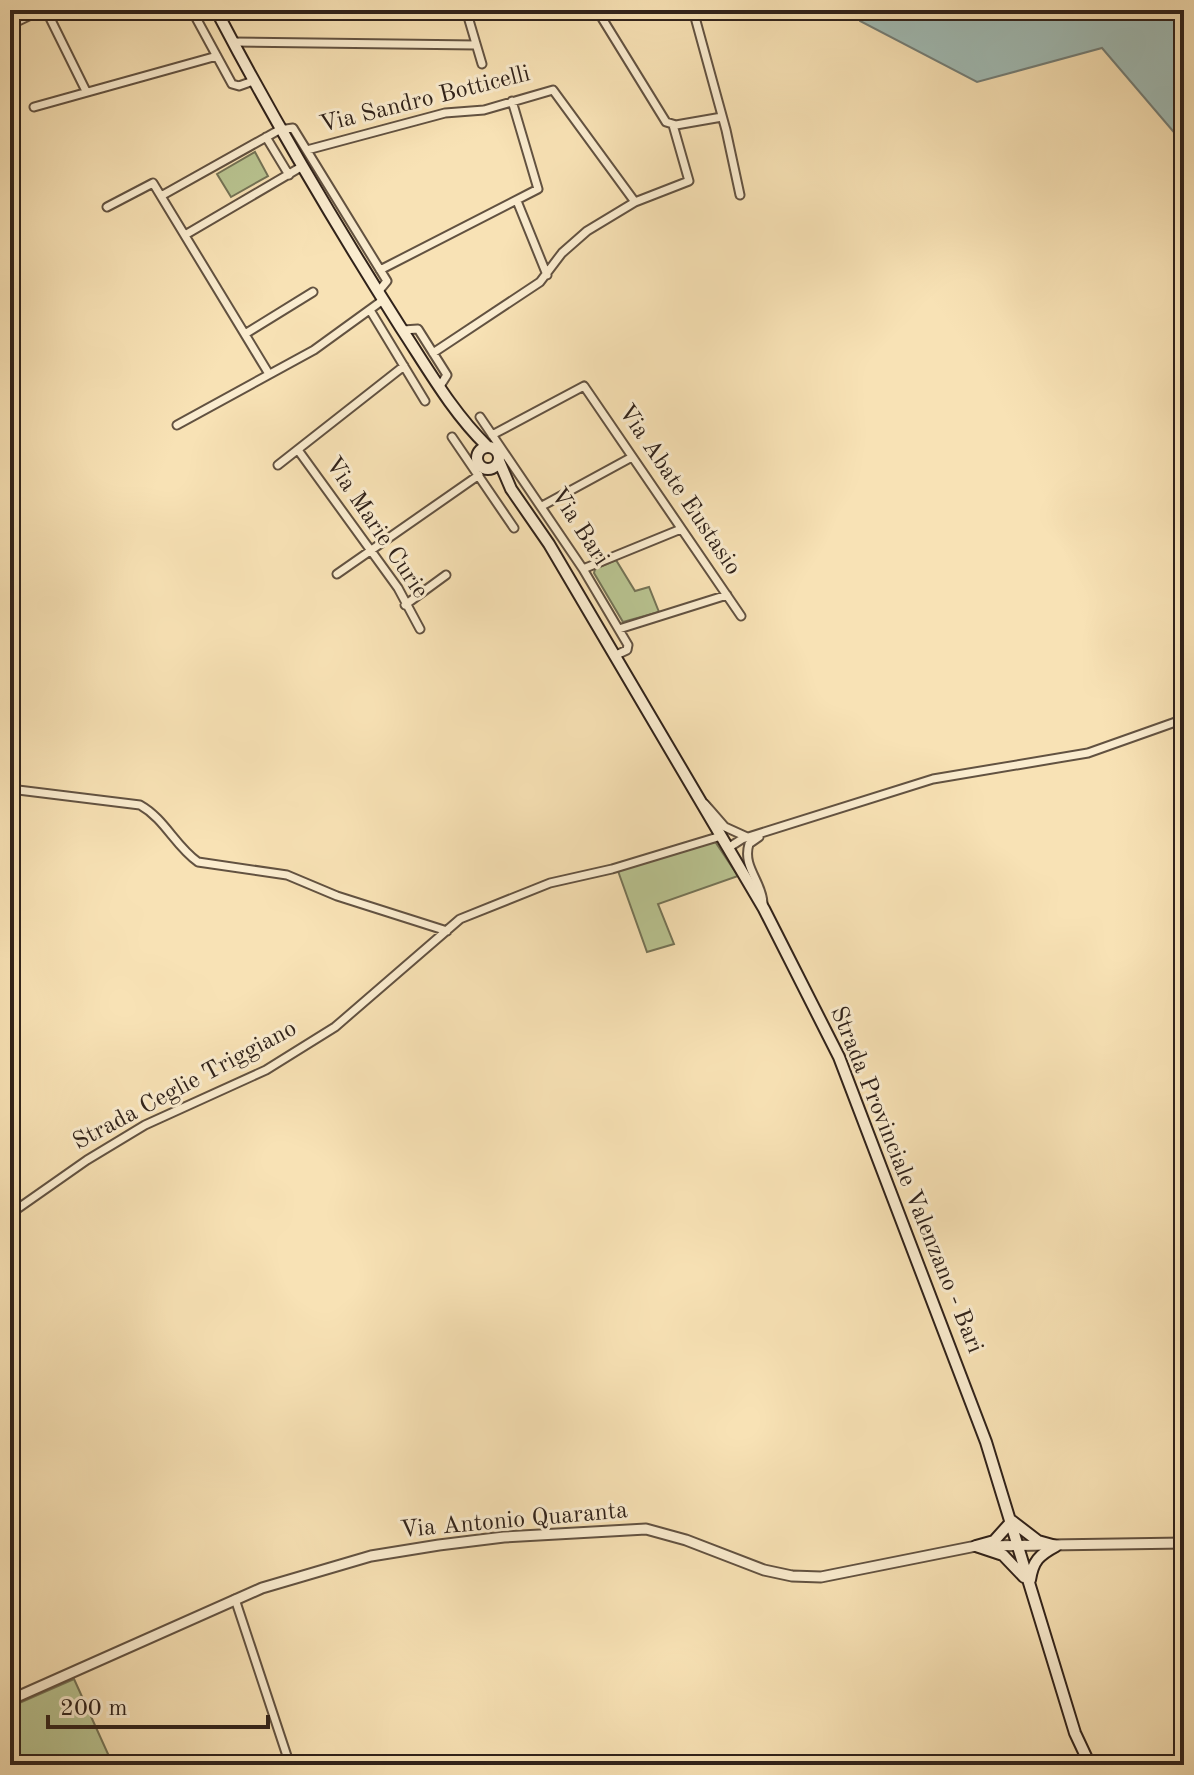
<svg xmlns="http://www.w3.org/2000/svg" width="1194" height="1775" font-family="'Old Standard TT',serif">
	<rect width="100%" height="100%" fill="#f8e2b5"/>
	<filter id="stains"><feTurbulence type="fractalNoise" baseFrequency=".0025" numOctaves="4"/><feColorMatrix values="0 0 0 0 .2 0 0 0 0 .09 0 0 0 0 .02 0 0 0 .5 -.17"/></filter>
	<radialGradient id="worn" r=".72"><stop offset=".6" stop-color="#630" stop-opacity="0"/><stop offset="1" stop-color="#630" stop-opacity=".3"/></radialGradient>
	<path fill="#b9c491" stroke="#747356" stroke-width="2" d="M255,152l13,24 -37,21 -14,-23z
		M616,560l19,31 14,-4 10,25 -36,10 -29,-49 1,-4z
		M714,840l24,36 -80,28 16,40 -27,8 -29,-81z
		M74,1679l39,86h-103v-58z"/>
	<path fill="#a0bcb6" stroke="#737e78" stroke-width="2" d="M853,10h331v134l-82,-96 -125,34 -117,-61z"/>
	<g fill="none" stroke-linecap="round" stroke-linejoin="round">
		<g stroke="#625241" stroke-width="11">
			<path id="minor" d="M46,10l40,81
				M197,10l-2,6 37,68 7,2 14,-5
				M423,10l44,3
				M466,10l16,54
				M597,10l69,112 10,3 46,-8
				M693,10l33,120 14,65
				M14,23l27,-13
				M233,42l243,3
				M34,107l183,-51
				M266,137l23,38
				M307,150l138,-37 39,-3 69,-20 82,112
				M161,196l118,-66 14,-2 94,153 -9,11
				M517,201l30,74
				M107,207l46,-24 116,191
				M185,235l116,-68
				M380,270l158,-81 -26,-88
				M370,310l55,91
				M403,330l15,-1 29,46 -7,11
				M245,334l68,-42
				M433,353l107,-71 22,-29 25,-22 48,-29 54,-21 -16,-56
				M480,417l103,152 45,76 -1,5 -13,6
				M177,425l137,-75 69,-50
				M492,435l92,-49 157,230
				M452,437l62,91
				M298,450l100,138 22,41
				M278,465l126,-99
				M542,506l90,-49
				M583,569l98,-40
				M337,574l142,-99
				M405,605l41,-30
				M619,629l108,-34
				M10,789l130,16c25,14 35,41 58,57l89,13 50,21 110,35
				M705,804l20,23 22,10
				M759,837l-10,7c-7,23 13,37 14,59
				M728,848l14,-9 191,-60 155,-26 96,-34
				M10,1214l77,-54 58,-35 121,-55 69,-43 125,-108 90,-36 62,-14 109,-33
				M235,1599l55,166"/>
		</g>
		<g stroke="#625241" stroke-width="13">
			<path id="tertiary" d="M10,1700l252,-112 109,-32 68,-11 65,-8 142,-8 40,11 78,30 28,6 29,1 155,-31 208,-3"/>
		</g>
		<g stroke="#30221a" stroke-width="14">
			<path id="secondary" d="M216,10c57,109 119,214 185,318 27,41 51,84 86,118
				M477 458a11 11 0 1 1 22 0a11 11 0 1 1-22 0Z
				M499,461l12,28 38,55 215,365 75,148 147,385 89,291 15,32
				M976,1546l18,-5 18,-20 26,20 18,5
				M976,1546l27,9 21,22
				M1030,1580c3,-19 9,-25 26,-34"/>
		</g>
		<use href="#minor" stroke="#faeccf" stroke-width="7"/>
		<use href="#tertiary" stroke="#faeccf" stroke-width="9"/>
		<use href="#secondary" stroke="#faeccf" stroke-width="10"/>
	</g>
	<g text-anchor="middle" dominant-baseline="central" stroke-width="6" stroke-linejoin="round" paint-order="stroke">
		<g font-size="24" fill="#30221a" stroke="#faeccf">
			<text transform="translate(425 100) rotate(-14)">Via Sandro Botticelli</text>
			<text transform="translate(679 490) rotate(56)">Via Abate Eustasio</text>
			<text transform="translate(579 527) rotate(57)">Via Bari</text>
			<text transform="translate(376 528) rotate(56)">Via Marie Curie</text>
			<text transform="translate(185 1086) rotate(-28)">Strada Ceglie Triggiano</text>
			<text transform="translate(906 1180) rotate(68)">Strada Provinciale Valenzano - Bari</text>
			<text transform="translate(514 1521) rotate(-5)">Via Antonio Quaranta</text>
		</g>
	</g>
	<rect width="1194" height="1775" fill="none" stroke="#f8e2b5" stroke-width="40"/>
	<rect x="12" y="12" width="1170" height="1751" fill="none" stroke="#30221a" stroke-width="4"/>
	<rect x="20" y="20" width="1154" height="1735" fill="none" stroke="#30221a" stroke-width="2"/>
	<path d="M48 1715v12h220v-12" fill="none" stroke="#30221a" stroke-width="4"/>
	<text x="60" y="1715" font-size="24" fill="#30221a" stroke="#faeccf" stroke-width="6" paint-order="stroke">200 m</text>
	<rect width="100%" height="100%" filter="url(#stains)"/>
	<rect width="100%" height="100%" fill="url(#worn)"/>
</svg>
